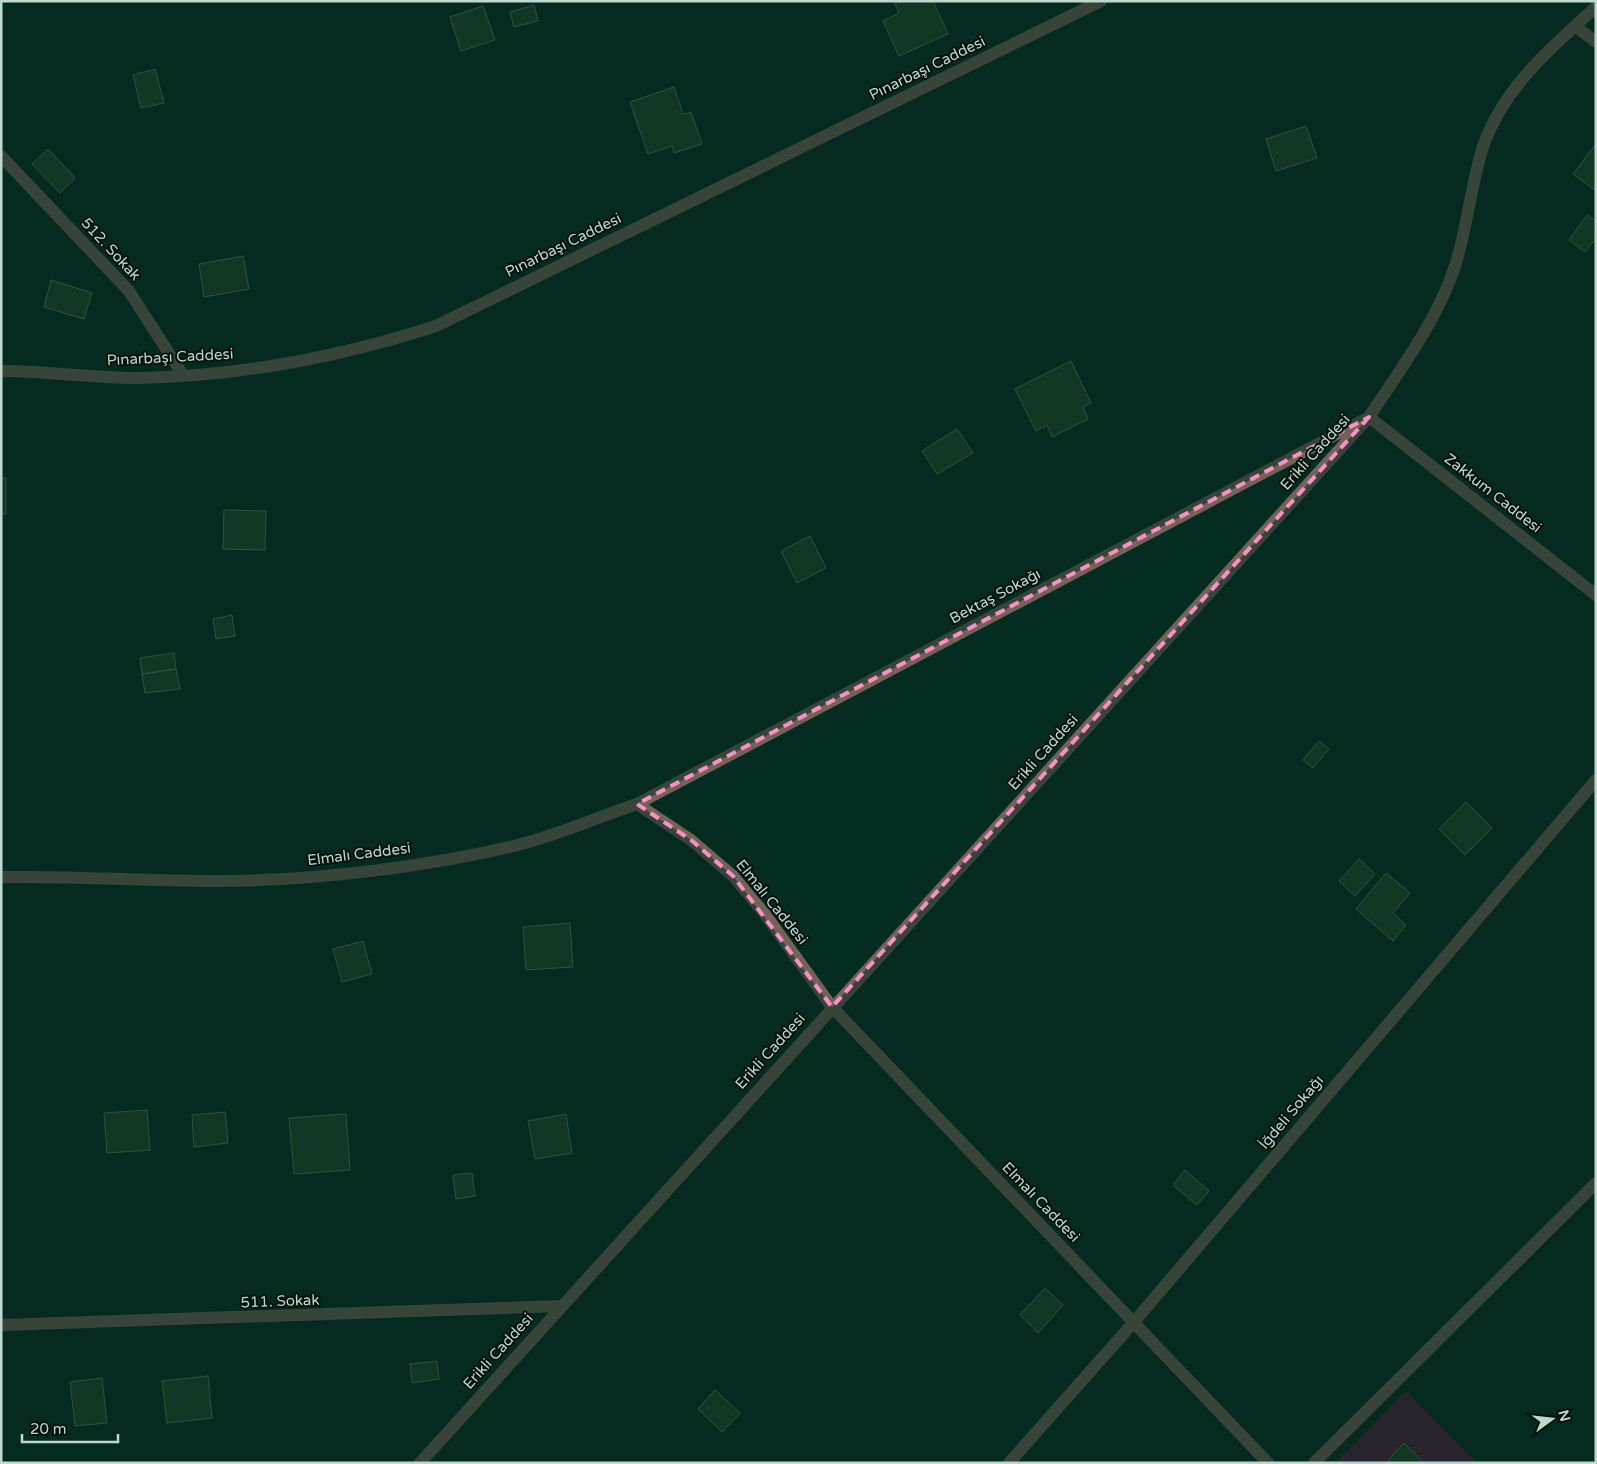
<svg xmlns="http://www.w3.org/2000/svg" width="1597" height="1464" font-family="'Varela Round',sans-serif">
	<rect width="100%" height="100%" fill="#052c21"/>
	<path fill="#551a3b" d="M1406,1391l71,72h-141z"/>
	<path fill="#224329" stroke="#5c7f62" d="M894,1h39l15,33 -49,22 -16,-35 16,-8z
		M534,5l4,16 -24,6 -4,-15z
		M483,6l12,34 -34,11 -11,-34z
		M155,69l9,34 -23,5 -8,-33z
		M674,87l9,27 8,-2 11,32 -28,9 -2,-7 -24,8 -18,-52z
		M1306,126l11,32 -41,13 -10,-32z
		M1596,144v47l-23,-17z
		M48,149l27,29 -15,15 -28,-29z
		M1587,215l9,6v17l-11,14 -16,-12z
		M243,256l6,33 -45,8 -5,-33z
		M51,280l41,13 -8,26 -40,-12z
		M1071,361l20,42 -8,4 5,12 -36,18 -5,-12 -11,6 -21,-42z
		M957,429l16,24 -36,21 -15,-23z
		M1,478h5v36h-5z
		M224,510l42,1 -1,39 -42,-1z
		M810,536l16,32 -29,15 -16,-32z
		M232,615l3,21 -19,3 -3,-20z
		M174,653l2,16 -34,5 -2,-16z
		M176,669l4,20 -35,4 -3,-19z
		M1319,741l10,8 -16,19 -10,-8z
		M1466,802l26,26 -27,27 -26,-26z
		M1359,859l16,15 -20,22 -16,-15z
		M1386,873l24,20 -17,20 13,12 -13,16 -37,-32z
		M570,923l3,44 -47,3 -3,-43z
		M363,941l9,33 -30,8 -9,-33z
		M147,1110l3,40 -43,3 -3,-40z
		M225,1112l3,31 -34,4 -2,-32z
		M346,1114l4,56 -56,4 -5,-56z
		M566,1114l6,39 -37,6 -7,-38z
		M1185,1170l24,21 -12,14 -24,-20z
		M472,1173l3,23 -19,3 -3,-24z
		M1045,1288l18,17 -25,28 -18,-18z
		M437,1361l2,18 -27,4 -2,-19z
		M208,1376l4,42 -45,5 -5,-42z
		M102,1378l5,45 -32,3 -5,-44z
		M715,1390l25,23 -18,19 -24,-23z
		M1404,1443l20,20h-33l-3,-3z"/>
	<g fill="none" stroke-linecap="round" stroke-linejoin="round">
		<path stroke="#746259" stroke-width="12" d="M1575,26l21,16
			M1,156l128,135 54,84
			M1,371c46,0 91,7 137,7 102,-2 202,-21 298,-52l665,-325
			M637,804l732,-387 227,178
			M1,877c75,-1 149,4 224,4 94,-1 202,-14 293,-36 40,-10 80,-28 119,-41l54,36 42,36 31,37 68,94 436,456
			M1,1325l560,-19
			M420,1463l949,-1046c31,-47 67,-95 85,-148 14,-41 16,-84 30,-125 20,-57 69,-98 112,-137
			M1009,1463l125,-141 462,-542
			M1314,1463l282,-280"/>
	</g>
	<path d="M0 0H1597V1464H0ZM1369,417l-537,590 -99,-131 -42,-36 -54,-36z" fill="#052c21" fill-opacity=".55" fill-rule="evenodd"/>
	<path fill="none" stroke="#fb8fc5" stroke-width="4" stroke-dasharray="10 6" stroke-linejoin="round" d="M1369,417l-537,590 -99,-131 -42,-36 -54,-36z"/>
	<g text-anchor="middle" dominant-baseline="central" stroke-width="4" stroke-linejoin="round" paint-order="stroke">
		<g font-size="15" fill="#bfd8ce" stroke="#01120c">
			<text transform="translate(927 68) rotate(-26)">Pınarbaşı Caddesi</text>
			<text transform="translate(563 245) rotate(-26)">Pınarbaşı Caddesi</text>
			<text transform="translate(111 249) rotate(47)">512. Sokak</text>
			<text transform="translate(170 357) rotate(-3)">Pınarbaşı Caddesi</text>
			<text transform="translate(1315 452) rotate(-48)">Erikli Caddesi</text>
			<text transform="translate(1493 493) rotate(38)">Zakkum Caddesi</text>
			<text transform="translate(995 596) rotate(-28)">Bektaş Sokağı</text>
			<text transform="translate(1043 752) rotate(-48)">Erikli Caddesi</text>
			<text transform="translate(359 854) rotate(-7)">Elmalı Caddesi</text>
			<text transform="translate(772 902) rotate(51)">Elmalı Caddesi</text>
			<text transform="translate(770 1051) rotate(-48)">Erikli Caddesi</text>
			<text transform="translate(1291 1112) rotate(-50)">İğdeli Sokağı</text>
			<text transform="translate(1041 1202) rotate(46)">Elmalı Caddesi</text>
			<text transform="translate(280 1301) rotate(-2)">511. Sokak</text>
			<text transform="translate(498 1351) rotate(-48)">Erikli Caddesi</text>
		</g>
	</g>
	<rect width="1597" height="1464" fill="none" stroke="#bfd8ce" stroke-width="5"/>
	<g transform="translate(1552 1419) rotate(75)" stroke="#01120c" stroke-width="4" paint-order="stroke">
	<path d="M0-4L9 19L0 12L-9 19Z" fill="#bfd8ce"/>
	<text y="-8" font-size="14" font-weight="bold" text-anchor="middle" fill="#bfd8ce">N</text>
	</g>
	<path d="M22 1434v8h96v-8" fill="none" stroke="#bfd8ce" stroke-width="2.5"/>
	<text x="30" y="1434" font-size="15" fill="#bfd8ce" stroke="#01120c" stroke-width="4" paint-order="stroke">20 m</text>
</svg>
